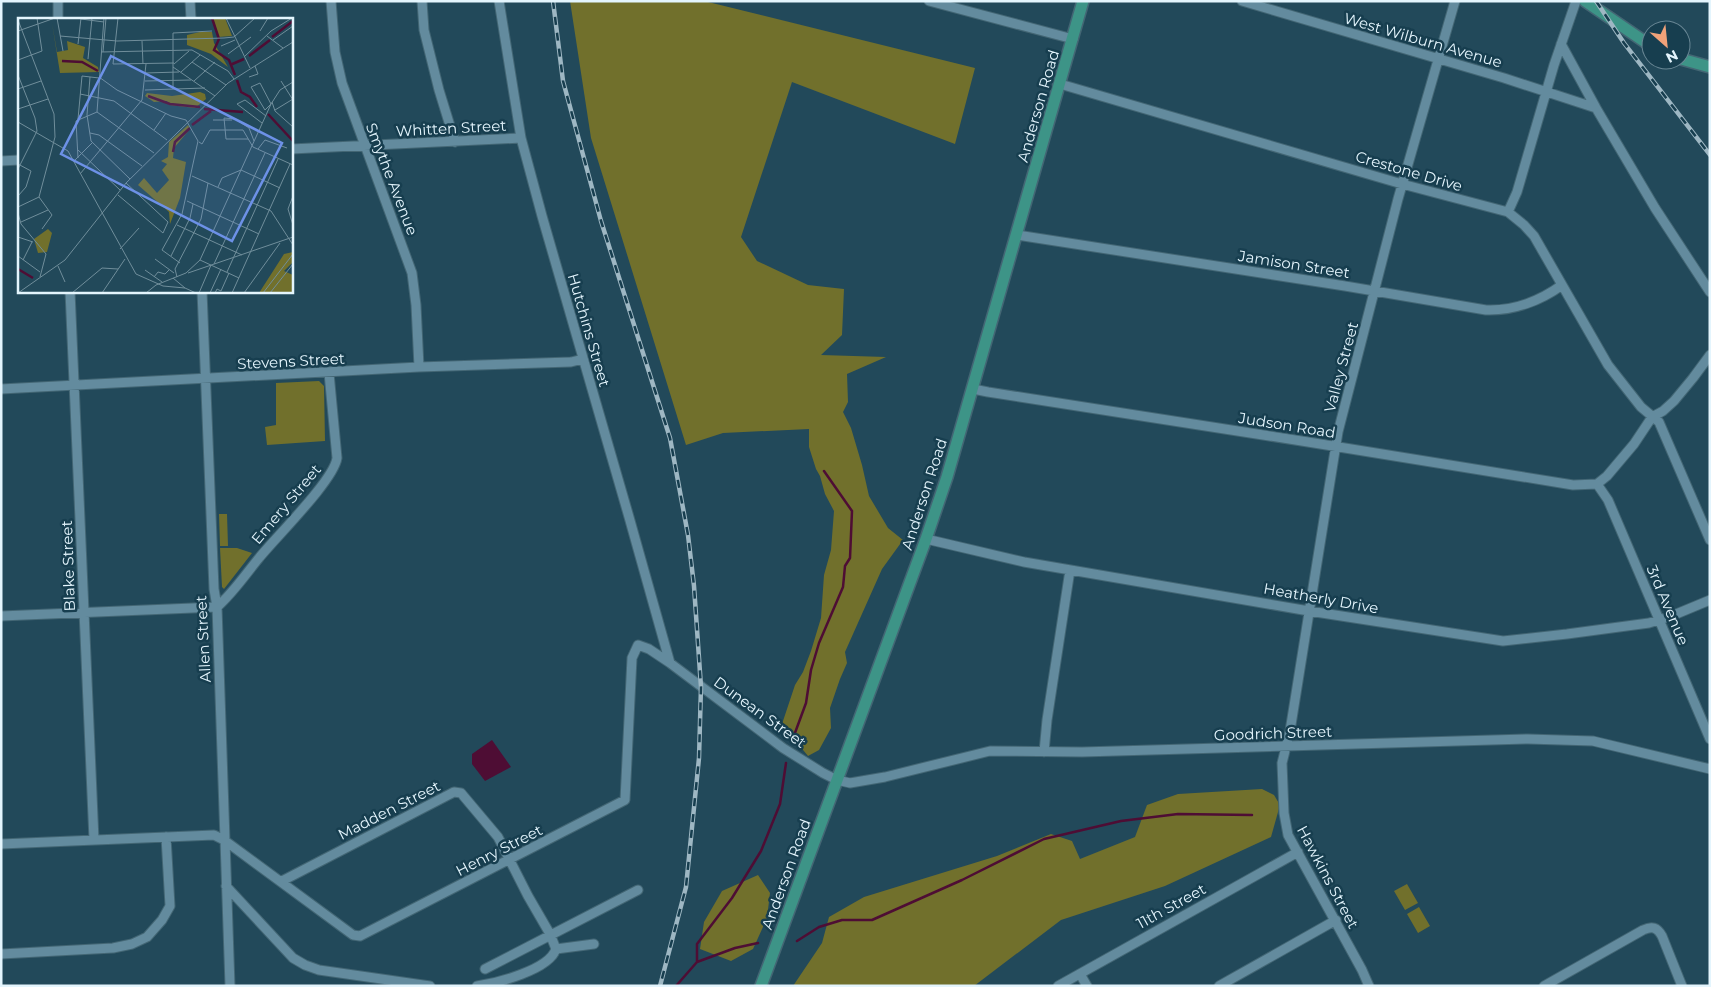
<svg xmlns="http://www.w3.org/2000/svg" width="1711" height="987" font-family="Montserrat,sans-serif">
	<rect width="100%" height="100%" fill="#22495a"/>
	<path fill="#71702c" d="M570,1h134l271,67 -20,76 -163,-62 -51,155 16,24 51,24 36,4 -2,46 -21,20 65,2 -39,17 1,28 -5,10 8,16 11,37 7,31 19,32 15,12 -21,29 -37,83 2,11 -7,16 -10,29 1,20 -12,22 -11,6 -26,-32 13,-39 8,-13 8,-21 10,-33 3,-43 7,-25 3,-39 -9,-17 -5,-18 -4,-7 -7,-22v-18l-86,4 -37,12 -95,-307z
		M319,381l5,5 1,55 -58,4 -2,-18 11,-2v-42z
		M219,514h8l1,32h-8z
		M220,548h17l15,5 -28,36 -2,-2z
		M1262,789l12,6 6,10 -9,32 -106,49 -104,34 -87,66h-181l29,-43 7,-26 35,-20 133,-41 54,-22 21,7 8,18 55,-22 12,-32 31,-11z
		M758,875l12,18 -3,25 -14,31 -22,12 -31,-12 4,-27 18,-31z
		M1407,884l11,19 -13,7 -11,-19z
		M1419,907l11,19 -12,7 -11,-19z"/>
	<path fill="#4e0d34" d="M492,740l19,27 -26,14 -13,-17v-10z"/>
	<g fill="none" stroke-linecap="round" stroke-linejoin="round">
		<path stroke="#4e0d34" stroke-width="2.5" d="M792,741l14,-38 5,-33 8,-27 24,-56 2,-21 5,-8 2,-47 -28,-40
			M797,941l22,-14 23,-7h30l90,-40 82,-41 77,-18 57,-7 74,1
			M697,962v-18l35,-46 29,-47 19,-47 6,-41
			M676,986l21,-24 38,-14 23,-5"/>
		<g stroke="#436674" stroke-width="11">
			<path id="minor" d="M58,1v18
				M190,1l1,18
				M331,1l4,51 7,31 70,190 4,32 3,62
				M422,1l2,29 15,60 16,52
				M499,1l22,137 21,78 87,301 41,146
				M929,1l144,38
				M1242,1l262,77 92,30
				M1561,44l35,64 59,100 55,84
				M1060,84l342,100 106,28 16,13 10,11 74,129 33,42 18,15 51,118
				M291,149l230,-11
				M1,161l18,-1
				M1508,212l9,-20 37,-127 22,-64
				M1017,235l328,51 141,24c27,1 54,-9 76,-25
				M70,291l24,549
				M202,291l12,298 3,18 13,379
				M1,389l418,-22 152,-5 12,-3
				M973,389l15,3 320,50 265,43 24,-1
				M1597,484l11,16 102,239
				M1597,484l10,-8 27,-32 18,-27 11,-6 11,-10 19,-23 17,-23
				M926,539l98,23 285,49 194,30 64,-7 82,-11 20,-6 41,-17
				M1,616l216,-9c16,-14 28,-32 42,-49 17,-21 75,-78 78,-100l-8,-85
				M1044,752l3,-32 23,-150
				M1,844l213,-9 10,5 129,95 7,1 265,-136 7,-142 6,-13 11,4 21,14 113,85 40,25 14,7 13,3 35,-6 105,-26 92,1 446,-13 65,2 117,28
				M282,881l172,-89 7,1 37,44 30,59 22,38 6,15c-7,21 -59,34 -79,37
				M226,886l67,72 12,7 14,5 111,16
				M556,949l38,-5
				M1,954l112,-6 19,-4 15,-7 15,-17 8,-14 -4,-69
				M485,969l153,-79
				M1080,974l7,12
				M1058,986l240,-134
				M1219,986l117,-66
				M1369,986l-7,-16 -74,-135 -4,-22 -2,-50 8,-32 48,-299 60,-233 57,-198
				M1544,986l99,-56c9,-4 14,-3 19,6l20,50"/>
		</g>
		<g stroke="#436674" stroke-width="14">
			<path id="major" d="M1585,1l66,45
				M1681,59l29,8
				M761,986l165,-447 21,-62 136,-476"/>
		</g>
		<use href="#minor" stroke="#638b9e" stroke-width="9"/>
		<use href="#major" stroke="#3d9487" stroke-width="11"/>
		<g stroke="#9eb7c3" stroke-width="4.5">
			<path id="rail" d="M553,1l10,80 38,140 69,217 18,97 6,51 7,101 -2,71 -13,129 -26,99
				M1596,1l28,42 86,112"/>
		</g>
		<use href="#rail" stroke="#173e4f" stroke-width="2.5" stroke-dasharray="8" stroke-linecap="butt"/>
	</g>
	<g text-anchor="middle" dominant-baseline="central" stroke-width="5" stroke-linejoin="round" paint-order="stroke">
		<g font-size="15" fill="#e4f5fd" stroke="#173e4f">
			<text transform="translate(1423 40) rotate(16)">West Wilburn Avenue</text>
			<text transform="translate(1038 106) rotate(-74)">Anderson Road</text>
			<text transform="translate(451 128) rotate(-3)">Whitten Street</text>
			<text transform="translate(1409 171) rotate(16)">Crestone Drive</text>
			<text transform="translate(392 179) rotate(69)">Smythe Avenue</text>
			<text transform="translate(1294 264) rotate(9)">Jamison Street</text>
			<text transform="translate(589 330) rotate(74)">Hutchins Street</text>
			<text transform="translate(291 361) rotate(-3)">Stevens Street</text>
			<text transform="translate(1341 367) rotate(-75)">Valley Street</text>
			<text transform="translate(1287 425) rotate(9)">Judson Road</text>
			<text transform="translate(924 494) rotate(-72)">Anderson Road</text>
			<text transform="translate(286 504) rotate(-50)">Emery Street</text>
			<text transform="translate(68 566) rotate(-92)">Blake Street</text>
			<text transform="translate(1321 598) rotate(10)">Heatherly Drive</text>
			<text transform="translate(1668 605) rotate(67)">3rd Avenue</text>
			<text transform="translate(203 639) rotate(-93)">Allen Street</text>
			<text transform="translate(760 712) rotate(36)">Dunean Street</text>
			<text transform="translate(1273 733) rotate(-2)">Goodrich Street</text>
			<text transform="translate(389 810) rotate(-27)">Madden Street</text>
			<text transform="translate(499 850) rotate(-27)">Henry Street</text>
			<text transform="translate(786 874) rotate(-70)">Anderson Road</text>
			<text transform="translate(1328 877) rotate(62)">Hawkins Street</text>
			<text transform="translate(1171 906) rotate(-29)">11th Street</text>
		</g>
	</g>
	<g transform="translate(18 18)">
		<rect width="275" height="275" fill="#22495a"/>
		<path d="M195,0h12l7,18 -14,1zM34,5l5,29 11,-2 -1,-9 18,6 -2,11 15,9 1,5 -39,1zM182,14h12l2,11 14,24 -17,-13 -24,-9v-10zM182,74l5,2 1,5 -11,9 -26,-3 -2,-4 -13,1 -9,-6 2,-3 25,3zM170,107l2,4 -16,19 -1,10 13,4 -6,36 -10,26 -1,-12 -31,-27 6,-7 13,15 12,-13 -7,-10 5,-6 -6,-3 7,-4 1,-15zM30,211l4,4 -5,19 -9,1 -4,-14zM275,234v10l-9,9 9,4v18h-34l25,-39z" fill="#71702c"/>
		<path fill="none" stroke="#4e0d34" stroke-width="2.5" d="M194,0l7,21 -5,11 15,10 6,15M254,19l21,-16M231,38l21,-16M44,43l20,1 16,9M212,47l14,-6M219,62l4,12 9,5 7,10M130,78l22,8 30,3M186,91l39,3M250,96l25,27M174,107l19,-14M155,134l2,-10 15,-14M0,251l15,9"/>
		<path fill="none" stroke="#708e9b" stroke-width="1" d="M39,0l6,33M100,0l-5,46 61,-1M208,0l24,50M63,1l23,3M0,2l36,94 1,23 -16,60 -21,10M0,13l37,-13M242,13l8,-13M42,18l57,5 107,-3 10,-1 21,-19M249,18l16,12M255,22l20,-14M124,23l1,23M60,26l3,-26M203,28l14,-6M83,34l91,-2 36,21 6,8M85,34l3,-34M210,36l23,-17M226,39l27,-26 21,-13M70,41l4,-41M0,42l24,-9 -5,-33M174,44l34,23M156,46l15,-13M155,49l42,29M163,54l19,-17M127,55l34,-1M0,57l17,43 2,13 -19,38M72,59l-3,38 4,26 39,38M81,59l18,13 54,26 15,4 12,21M231,59l9,-3 -3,-8M127,63l46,-1M176,63l21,-19M263,63l12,19M242,65l11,21 -6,6 -14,-23zM0,71l23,-8M155,71v-56l39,-2M127,72l60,-2M62,76l34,7 53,39M254,84l3,9 18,16M0,91l30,-10M257,92l18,-11M79,94l7,-94M79,94l57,41M60,101l4,-43 17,2M195,102h19M0,104l50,29 68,123 27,12 22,2 11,5M244,105l-25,-19 8,-4 21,16M136,112l12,-17M72,115l9,2 43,31M230,121h-22l-2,-21 11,1 14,9 5,13M181,124l3,2 8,-14h33l10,17 40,18M240,131l7,-9 22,8M60,132l42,40M60,140l-2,-37 21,-9M56,143l18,-18M0,146l13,7 -5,16 -8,9M62,156l62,-74 4,-36M174,158l79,35 22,34M200,169l4,-9 19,-8 39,18M100,177l45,38 5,-11 -42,-39M275,178l-5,13 5,16M21,179l13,18 -10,14M169,183l72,33M0,195l3,11 25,30 -6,23M3,204l27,-12M159,207l65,30M0,219l15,5M102,231l19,-21M0,238l22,16M153,238l19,-38 3,-14M137,241l19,14M5,242l9,-18M182,242l39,18M162,245l-18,-13 20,-36 16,-73M196,246l51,-111M40,248l7,16M127,252l17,12M209,254l51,-113M170,255l105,-36M136,259l4,-5 7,2 4,-4M159,259l-2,-8 26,-50 7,-36M155,260l12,10M0,275l47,-33 61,-77 102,-100 65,-41M54,275l30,-25 16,1M84,275l23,-34M128,275l10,-8 30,-12 14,-13 71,-156 9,-14 13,-8M181,275l12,-28M192,275l11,-24M197,275l2,-4 4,2 8,-18M214,275l58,-129M226,275l36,-50M245,275l30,-39M252,275l23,-29"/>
		<path fill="#6d91e7" fill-opacity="0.15" stroke="#6d91e7" stroke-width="2.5" d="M93,38l171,87 -50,98 -171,-87z"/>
		<rect width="275" height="275" fill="none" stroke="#e4f5fd" stroke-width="2.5"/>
	</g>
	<rect width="1711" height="987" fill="none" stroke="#e4f5fd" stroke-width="5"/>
	<g transform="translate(1666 45) rotate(153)"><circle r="24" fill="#173e4f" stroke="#698795"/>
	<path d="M0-4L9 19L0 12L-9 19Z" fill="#f0a279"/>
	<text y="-8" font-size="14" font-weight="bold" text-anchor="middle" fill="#e4f5fd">N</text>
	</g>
</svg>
